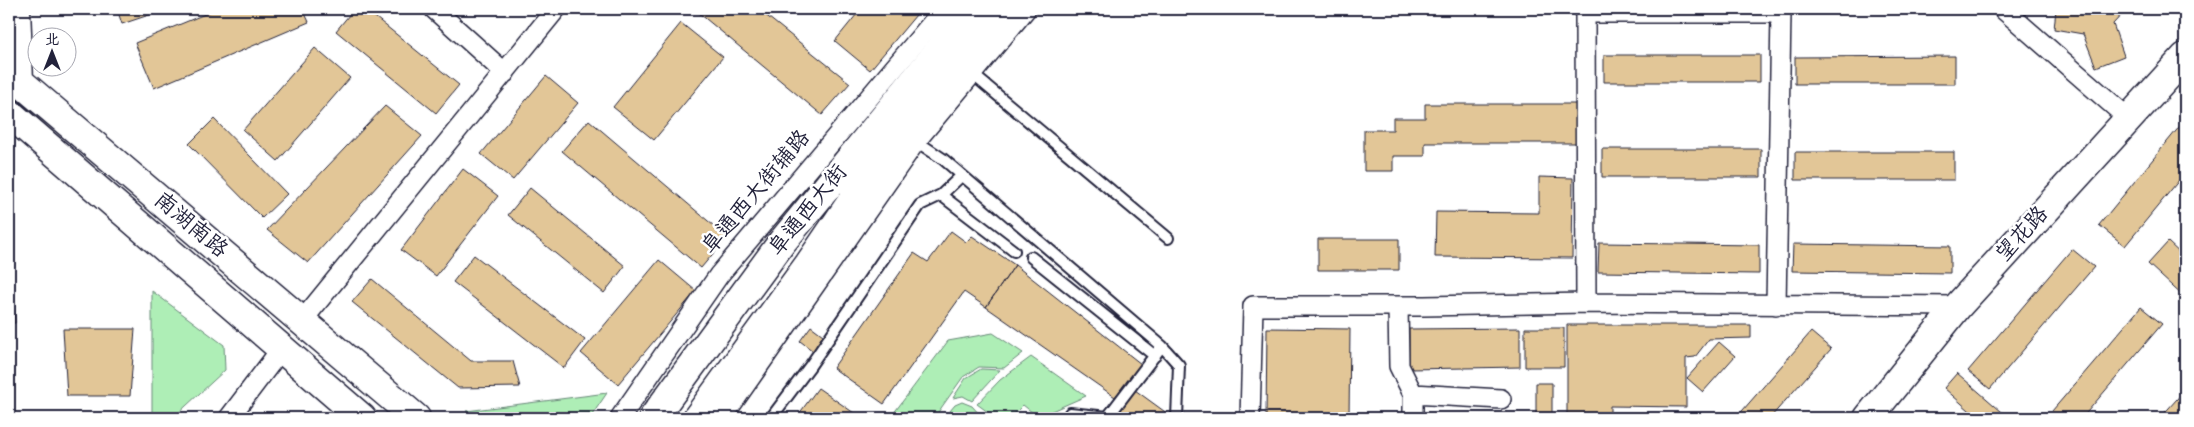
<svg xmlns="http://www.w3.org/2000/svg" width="2194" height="427" font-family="'Indie Flower','LXGW WenKai TC',sans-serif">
	<rect width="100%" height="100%" fill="#fff"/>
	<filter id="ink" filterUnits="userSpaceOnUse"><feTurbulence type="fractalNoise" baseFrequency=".02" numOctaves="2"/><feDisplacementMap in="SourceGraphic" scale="10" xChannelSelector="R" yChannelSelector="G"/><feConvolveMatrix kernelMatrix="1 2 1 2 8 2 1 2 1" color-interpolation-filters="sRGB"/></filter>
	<g filter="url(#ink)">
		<path fill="#aeeeb6" stroke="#688878" d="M152,291l72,54 1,25 -52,48h-21z
			M993,333l30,20 -19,15 -25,-1 -16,10 -29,41h-44l58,-77z
			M1031,357l55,39 -48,21 -15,-12 -13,13h-14l-19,-14 23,-24z
			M981,369l19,1 -28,31 -9,-5 -10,2 13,-20z
			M607,393l-17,25h-115l-9,-7z
			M962,402l10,4 9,10 -2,2h-35l11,-13z"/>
		<path fill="#e2c697" stroke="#22223b" d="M117,9h50l-45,15z
			M217,9h86l6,13 -155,66 -19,-45z
			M354,9h11l94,76 -23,28 -100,-82z
			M694,9h64l92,74 -28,32z
			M861,9h60l-51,61 -35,-29z
			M2056,9h71l-14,15 11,32 -28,11 -13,-33 -29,-5z
			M681,23l42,34 -69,83 -41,-33z
			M315,48l35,30 -72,83 -35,-31z
			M1604,55h156v27h-156z
			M1955,56v28h-160v-27z
			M546,76l32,27 -65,77 -32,-26z
			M1425,104h151v39h-151v13h-32v15h-29v-41h29v-12h32z
			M385,106l37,30 -114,127 -41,-33z
			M214,119l73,75 -25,24 -73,-74z
			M589,120l138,117 -26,31 -139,-117z
			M2185,120v53l-60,73 -26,-21z
			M1602,149h159v28h-159z
			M1795,152h159v28h-159z
			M463,169l35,27 -62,80 -35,-26z
			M1539,177l34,1 -1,80 -137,-1 1,-45 103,1z
			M530,188l95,78 -21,27 -96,-78z
			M951,231l15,11 6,-6 43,29 -29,42 -22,-15 -80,112 -51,-36 81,-115 14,9z
			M1318,239h81v31h-81z
			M2168,242l17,16v40l-37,-34z
			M1599,243l160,2v29l-161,-2z
			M1793,244l157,2v27l-158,-2z
			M2072,249l22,18 -104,122 -22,-18z
			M474,255l111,85 -21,28 -111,-86z
			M9,257h2l4,66 -6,1z
			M659,260l37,31 -78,93 -37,-31z
			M1015,265l126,99 -26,33 -129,-90z
			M372,279l99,82h42l7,26 -62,1 -106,-86z
			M2141,307l21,17 -80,94h-36z
			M1567,325h184v13l-42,1 -14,18 -9,1v49l-76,-1v12h-43z
			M811,326l12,9 -10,16 -13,-10z
			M1267,328l83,1 -1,89 -83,-1z
			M1520,328v39l-111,2v-40z
			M1525,328h39v39h-39z
			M63,329h72l-5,67h-63z
			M1811,332l20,17 -61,69h-34z
			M1719,342l16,14 -32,36 -16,-14z
			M1957,373l52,45h-31l-34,-30z
			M1536,383h16v34h-16z
			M818,388l26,18 17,12h-65z
			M1135,390l33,24 -3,4h-51z
			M2185,390v28h-25z
			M1510,415v3h-82v-2z"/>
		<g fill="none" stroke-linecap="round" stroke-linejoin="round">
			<g stroke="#22223b" stroke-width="14">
				<path id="lane" d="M970,72l198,166
					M916,141l27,18 219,187 17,19 -2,53
					M941,195l73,56
					M1031,257l124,99
					M1070,413l38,4
					M771,418l39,-52 110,-161 21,-10 20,-19
					M1107,418l51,-67"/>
			</g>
			<g stroke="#22223b" stroke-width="22">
				<path id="street" d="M434,9l71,64
					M2003,9l126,110
					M1586,303l-1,-290h196l-5,292
					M1398,306l1,60 14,28v24
					M302,321l254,-312
					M1413,394l88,5
					M229,418l53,-70
					M620,418l99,-143 225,-266
					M722,418l194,-277 110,-132
					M1250,418l3,-112h171l162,-3 372,3"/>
			</g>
			<g stroke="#22223b" stroke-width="31">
				<path id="secondary" d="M16,9l3,72 397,337
					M9,113l353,305
					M1868,418l90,-112 227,-249"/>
			</g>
			<g stroke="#22223b" stroke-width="31">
				<path id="primary" d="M653,418l129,-176 191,-233
					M697,418l112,-154 63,-92 84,-111 45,-52"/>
			</g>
			<use href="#lane" stroke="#fff" stroke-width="10"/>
			<use href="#street" stroke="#fff" stroke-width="19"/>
			<use href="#secondary" stroke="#fff" stroke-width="28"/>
			<use href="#primary" stroke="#fff" stroke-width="28"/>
		</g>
	</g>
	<g text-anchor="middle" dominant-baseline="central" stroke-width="5" stroke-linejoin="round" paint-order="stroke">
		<g font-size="22" fill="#22223b" stroke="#fff">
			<text transform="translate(757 193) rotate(-50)">阜通西大街辅路</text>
			<text transform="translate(809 211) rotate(-51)">阜通西大街</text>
			<text transform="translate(190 226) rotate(40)">南湖南路</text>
			<text transform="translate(2023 235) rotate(-48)">望花路</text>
		</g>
	</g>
	<rect width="2194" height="427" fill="none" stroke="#fff" stroke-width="30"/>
	<rect x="15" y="15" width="2164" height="397" fill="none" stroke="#22223b" stroke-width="2" filter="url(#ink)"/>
	<g transform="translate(52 52)"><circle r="24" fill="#ffffff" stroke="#a7a7b1"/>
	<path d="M0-4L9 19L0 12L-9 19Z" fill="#22223b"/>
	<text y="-8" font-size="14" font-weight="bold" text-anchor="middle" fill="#22223b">北</text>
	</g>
</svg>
